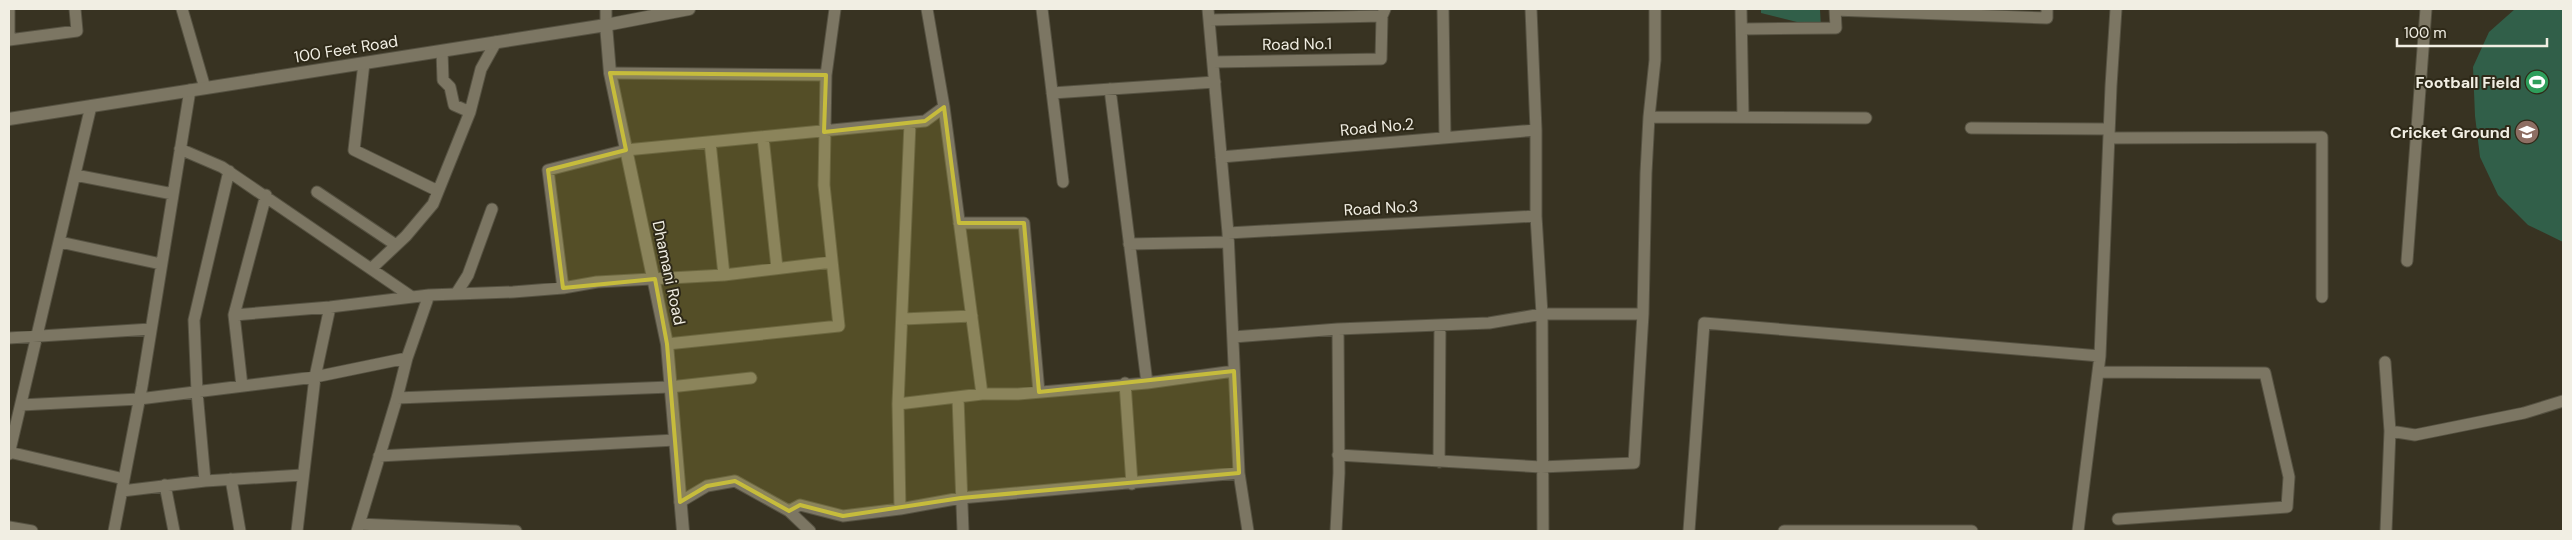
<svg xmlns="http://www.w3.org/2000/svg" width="2572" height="540" font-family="'DM Sans',sans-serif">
	<rect width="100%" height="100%" fill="#383322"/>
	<path fill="#315f49" d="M1761,9h59l1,19 -60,-15z
		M2515,9h48v233l-35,-17 -30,-30 -18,-38 -5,-41 -2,-49 16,-35z"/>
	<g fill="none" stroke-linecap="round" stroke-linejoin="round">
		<g stroke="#565242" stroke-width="13">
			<path id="street" d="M9,9v31l68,-9 -2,-22
				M182,9l23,79
				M606,9v16
				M1042,9l21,173
				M1208,9l20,224 11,240 9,58
				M1443,9l2,129
				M1531,9l5,121v86l6,98 1,217
				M1741,9l2,107
				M1835,10l212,8v-9
				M1209,20l173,-4 3,-7
				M1742,29l94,-1 -1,-19
				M1213,62l168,-3 1,-43
				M364,63l-10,87 84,41
				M610,73l216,2 9,-66
				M1110,89l37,294
				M1052,93l163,-11
				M944,107l38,287
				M470,112l11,-43 15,-27
				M1649,117l217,1
				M1971,128l138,1
				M763,137l14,131
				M2109,138l213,-1v160
				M710,142l14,133
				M180,149l42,18 190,130
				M1221,157l315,-27
				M75,175l98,19
				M317,192l79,53
				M959,223h65l15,169
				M1228,233l308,-17
				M60,242l101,22
				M1129,244l99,-2
				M2407,261l19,-252
				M372,268l34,-32 27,-32 37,-92 -16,-7 -4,-18 -7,-7 -1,-29
				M563,288l-15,-118 78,-20 299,-29 19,-14 -17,-98
				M456,294l12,-19 24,-66
				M234,315l96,-8 99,-12 84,-3 50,-4 34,-6 127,-7 108,-13
				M903,319l69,-3
				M1233,337l105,-8 151,-6 53,-9h101
				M9,338l142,-9
				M667,344l172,-18 -15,-141 2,-110
				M407,358l22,-63
				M2385,362l5,69 -4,100
				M2098,372l167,1 24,104 -2,30 -169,12
				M1125,383l7,101
				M242,386l-8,-71 32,-120
				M958,398l5,133
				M898,404l84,-10h36l129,-11 87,-12
				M21,405l118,-6 176,-22 92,-19 -10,40 273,-11 81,-9
				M2390,431l25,4 109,-22 39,-12
				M9,452l115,27
				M9,454l82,-348
				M1338,455l203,12 93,-4 9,-149 3,-141 3,-56 6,-57v-51
				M379,456l296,-16
				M1439,462l1,-137
				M231,479l9,52
				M205,481l-8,-89 -3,-72 35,-149
				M165,485l9,46
				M122,491l83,-10 97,-6
				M680,502l27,-16 28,-5 54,30 21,20
				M900,509l-2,-105 12,-281
				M789,511l11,-6 43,11 57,-7 61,-11 278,-25
				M359,524l157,7
				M9,527l23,4
				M114,531l28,-145 48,-296
				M297,531l18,-154 15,-70
				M357,531l40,-133
				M1336,531l3,-58 -1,-144
				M1689,531l15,-208 396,33
				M1784,531h188
				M2078,531l22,-175 11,-270 5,-77"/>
		</g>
		<g stroke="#565242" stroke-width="14">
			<path id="secondary" d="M606,25l4,48 57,271 16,187
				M9,119l597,-94 83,-16"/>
		</g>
		<use href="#street" stroke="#7c7663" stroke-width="11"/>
		<use href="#secondary" stroke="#7c7663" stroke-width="12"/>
	</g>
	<path fill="#c6bc3c" fill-opacity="0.2" stroke="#c6bc3c" stroke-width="4" stroke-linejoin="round" d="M610,73l216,2 -2,57 101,-11 19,-14 15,116h65l15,169 195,-21 5,102 -278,25 -118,18 -43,-11 -11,6 -54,-30 -28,5 -27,16 -13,-158 -12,-65 -92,9 -15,-118 78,-20z"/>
	<defs>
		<g id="stadium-disc" transform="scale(1.25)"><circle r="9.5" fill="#2e9e5b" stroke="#2e2918"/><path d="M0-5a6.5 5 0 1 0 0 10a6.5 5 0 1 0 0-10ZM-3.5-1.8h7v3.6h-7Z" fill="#fff"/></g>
		<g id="university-disc" transform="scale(1.25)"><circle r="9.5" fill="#8d6e63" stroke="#2e2918"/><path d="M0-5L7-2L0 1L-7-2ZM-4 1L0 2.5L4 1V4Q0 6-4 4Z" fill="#fff"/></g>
	</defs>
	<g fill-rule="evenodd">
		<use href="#stadium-disc" x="2537" y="82"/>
		<use href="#university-disc" x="2527" y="132"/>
	</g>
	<g text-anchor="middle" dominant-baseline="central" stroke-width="4" stroke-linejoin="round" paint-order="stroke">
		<g font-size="16" fill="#f1eee3" stroke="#2e2918">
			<text transform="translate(1297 44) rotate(-1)">Road No.1</text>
			<text transform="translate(346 49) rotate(-9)">100 Feet Road</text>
			<text transform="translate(1377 127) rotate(-5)">Road No.2</text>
			<text transform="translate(1381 208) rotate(-3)">Road No.3</text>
			<text transform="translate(669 273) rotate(78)">Dhamani Road</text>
		</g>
		<g font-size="16" font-weight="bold" fill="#f1eee3" stroke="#2e2918" text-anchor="end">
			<text x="2520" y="82">Football Field</text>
			<text x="2510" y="132">Cricket Ground</text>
		</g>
	</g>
	<rect width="2572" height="540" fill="none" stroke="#f1eee3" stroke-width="20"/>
	<path d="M2397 38v8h150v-8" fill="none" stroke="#f1eee3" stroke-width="2.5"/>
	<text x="2404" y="38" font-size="15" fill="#f1eee3" stroke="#2e2918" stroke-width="4" paint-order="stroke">100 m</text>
</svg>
